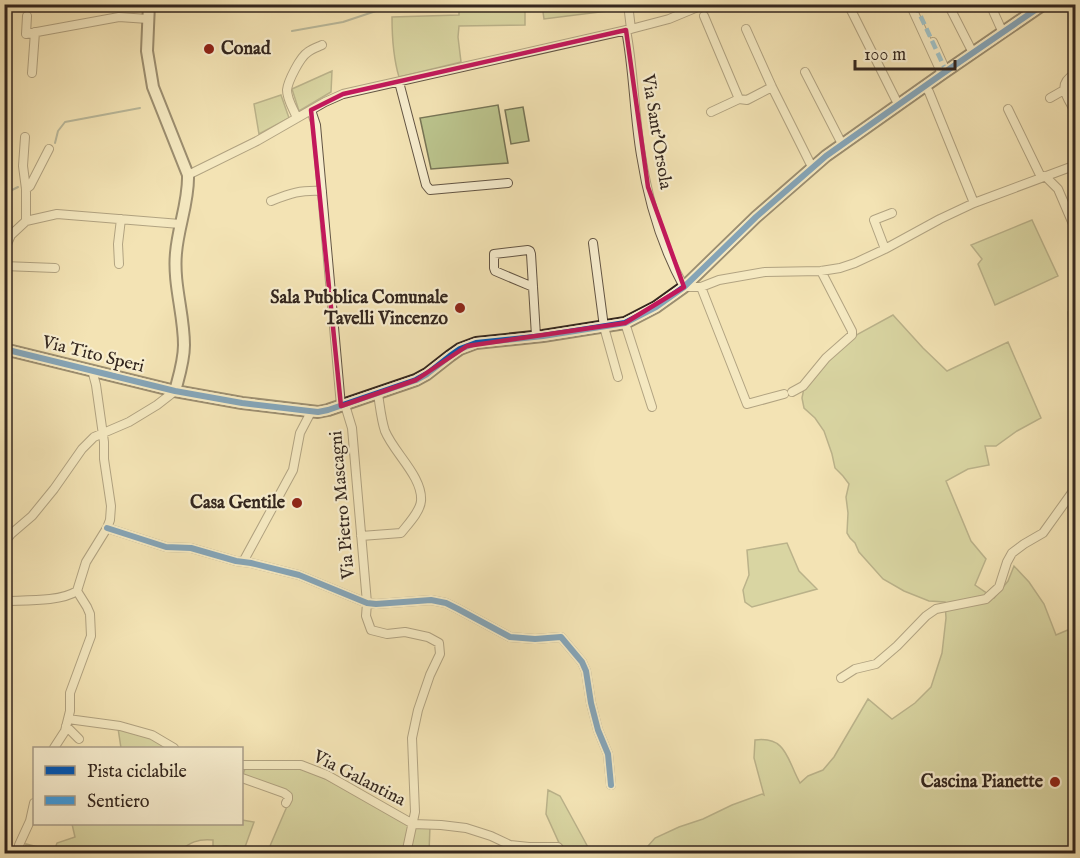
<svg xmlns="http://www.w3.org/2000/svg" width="1080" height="858" font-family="'IM FELL English',serif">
	<rect width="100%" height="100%" fill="#f3e3b4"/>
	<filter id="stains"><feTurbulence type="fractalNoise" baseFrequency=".00333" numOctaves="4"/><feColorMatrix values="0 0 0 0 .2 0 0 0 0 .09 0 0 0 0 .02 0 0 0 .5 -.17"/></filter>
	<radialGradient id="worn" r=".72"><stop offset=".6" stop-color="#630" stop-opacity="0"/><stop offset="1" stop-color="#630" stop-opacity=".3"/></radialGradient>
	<path fill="#bbc48d" stroke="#777556" stroke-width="1.5" d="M459,5h66v20l-66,1 -1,11 3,25 -62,15c-6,-20 -7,-39 -7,-60l67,-2z
		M542,5h72l1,5 -71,9z
		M332,71l-1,21 -32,19 -7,-22z
		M281,95l8,23 -30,16 -5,-30z
		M498,105l10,58 -77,6 -11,-51z
		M523,107l6,34 -18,3 -6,-34z
		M1032,220l26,56 -63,29 -17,-41 4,-5 -11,-14z
		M1075,308l1,96 -4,2 -4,-94z
		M893,315l30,33 24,23 61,-29 33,76 -24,13 -21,15h-11l4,19 -21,4 -22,12 25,60 15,18 -11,26 19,13 14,-17 6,-15 15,16 15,22 12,31 19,-8v226l-434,1 14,-16 24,-11 24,-8 29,-14 30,-11 2,1 -10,-37 1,-18c32,-4 32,20 45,43l8,-7 15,-6 11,-13 34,-58 24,20 23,-16 16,-16 11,-34 4,-35 -1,-16 -16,-1 -25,-10 -21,-12 -24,-27 -4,-9 -5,-5 -3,-5 1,-20 -2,-16 3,-13 -6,-8 -8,-8 -3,-14 -8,-23 -9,-13 -11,-10 -2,-10 2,-10 25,-28 29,-26z
		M787,543l12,28 18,18 -65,18 -7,-5 -2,-12 6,-15 -2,-25z
		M118,728l34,10 17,10h-48z
		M246,766l54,2 26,11 82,45 22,2 -1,27h-162l21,-49 4,-7 -4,-6 -46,-14z
		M548,790l12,6 23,42 8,15h-25l-6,-8 -14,-31z
		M242,820l12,2 -9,25 15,6h-20v-5l-14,-2 -13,2v-8c-17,-2 -24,4 -37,13h-151l1,-9 28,7 3,-8 18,-6 -3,-13h170z"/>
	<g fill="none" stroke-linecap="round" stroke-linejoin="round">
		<path stroke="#738179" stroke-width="2" d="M292,31l51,-9 42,-14h67
			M55,143l3,-12 7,-9 75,-14
			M4,194l14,-7"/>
		<g stroke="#635544" stroke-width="10">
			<path id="street" d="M628,4l3,25
				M848,4l50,100
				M910,4l32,70
				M948,4l25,49
				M990,4l13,29
				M27,16l-1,18 93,-17 29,2
				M704,16l35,83
				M746,29l26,58 40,80
				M626,30c8,42 8,84 15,125 7,45 21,92 43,132h17l18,-7 46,-8 56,-1 19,-3 15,-5 30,-14 55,-30 34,-16 102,-38
				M933,42l13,29
				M805,72l37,72
				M32,73l3,-41
				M1076,73c-21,12 -9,23 0,40
				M399,82l27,103 4,5 78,-7
				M925,86l4,6 45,111
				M1050,98l14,-8
				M1008,109l33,68
				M311,110l5,15 25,281
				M711,112l28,-13 8,1 25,-13
				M297,118c-3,-8 -10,-18 -10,-28 1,-9 13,-33 21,-38 4,-3 10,-5 14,-7
				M25,137l-2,29 3,23v32
				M188,175l69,-34 68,-39 18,-8 288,-65 38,-10 36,-15
				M1045,176l13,13 18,42
				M26,189l4,-3 19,-37
				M271,201c20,-8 29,-11 51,-10
				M593,243l11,84 14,50
				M885,249l-11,-29 18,-7
				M4,251l7,-16 15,-14 31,-7 123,10
				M119,264l-1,-20 3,-25
				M4,266l51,2
				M533,287l-38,-16 -1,-3v-14l34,-4 2,1 1,3 5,82
				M701,287l46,117 37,-10
				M625,323l27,84
				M792,392l11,-6 23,-28 26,-23v-4l-31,-60
				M345,405l7,23 15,175 -1,13 5,14 16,4 18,-2 23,5 11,6 1,11 -10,21 -12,35 -6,28 3,74 -9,42
				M107,528l59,19 25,1 45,13 15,2 48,12 68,28 9,1 55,-4 15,3 12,6 52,28 25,2 26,-2 21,25 4,9 5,32 7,27 10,24 3,31
				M361,536l40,-3c7,-9 19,-21 20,-32 2,-24 -27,-48 -36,-70 -4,-12 -5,-25 -7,-37
				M4,543l7,-9 21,-18 22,-27 28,-40 12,-12 35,-15 28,-17 18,-14
				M243,562l50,-92 7,-37 11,-21
				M77,591l9,-29 21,-34 3,-8 1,-14 -7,-47v-17l-8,-57 -4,-15
				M4,601c21,-1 56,1 73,-10
				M841,678l14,-9 21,-5 21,-18 29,-30 10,-7 50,-10 13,-12 8,-25 5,-9 12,-9 19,-11 33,-46
				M68,719l52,7 32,9 22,13
				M66,726l13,13
				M54,748l11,-17 5,-20v-18l21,-57 -1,-22 -3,-7 -10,-16
				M242,765h59l26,10 86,49 28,1 25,3 25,8 19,9 19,2h29l5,7
				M242,778l42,15 4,3v3l-2,4
				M19,854v-9l11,-24 4,-18"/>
		</g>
		<g stroke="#33261e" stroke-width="14">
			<path id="secondary" d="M149,4l-2,47 6,36 35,88c1,26 -10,52 -12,78 -3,31 8,61 8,92 0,16 -5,31 -9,46
				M4,349l171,42 67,12 76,9 10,-2 88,-30 11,-6 23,-18 10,-7 16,-6 67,-7 82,-13 31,-16 28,-20 72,-70 70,-61 116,-82 102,-70"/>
		</g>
		<use href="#street" stroke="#f7edce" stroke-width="8"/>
		<use href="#secondary" stroke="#f7edce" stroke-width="10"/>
		<path stroke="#3e9ce0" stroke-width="4.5" stroke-dasharray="9 4.5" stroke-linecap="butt" d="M915,4l31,67"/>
		<g stroke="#f7edce" stroke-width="10">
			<path id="cycleway" d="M4,349l171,42 67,12 76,9 10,-2 88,-30 11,-6 23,-18 10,-7 16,-6 67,-7 82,-13 31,-16 28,-20 72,-70 70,-61 116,-82 102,-70
				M107,528l59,19 25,1 45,13 15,2 48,12 68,28 9,1 55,-4 15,3 12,6 52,28 25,2 26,-2 21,25 4,9 5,32 7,27 10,24 3,31"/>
		</g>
		<use href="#cycleway" stroke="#0057b8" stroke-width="6"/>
	</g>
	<path d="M0 0H1080V858H0ZM626,30l22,157 36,100 -59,36 -158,23 -51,34 -75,26 -30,-296 32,-16z" fill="#f3e3b4" fill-opacity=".55" fill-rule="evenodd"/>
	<path fill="none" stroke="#c2185b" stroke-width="4.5" stroke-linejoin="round" d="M626,30l22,157 36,100 -59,36 -158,23 -51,34 -75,26 -30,-296 32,-16z"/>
	<g fill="#8f2418" stroke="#f7edce" stroke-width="2">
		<circle cx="209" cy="49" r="6"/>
		<circle cx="460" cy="308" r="6"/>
		<circle cx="297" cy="503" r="6"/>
		<circle cx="1055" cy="782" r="6"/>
	</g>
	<g text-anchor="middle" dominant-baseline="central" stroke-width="4.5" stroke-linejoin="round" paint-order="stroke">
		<g font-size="18" font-weight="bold" fill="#33261e" stroke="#f7edce" text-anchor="end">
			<text x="221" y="49" text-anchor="start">Conad</text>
			<text x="448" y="298">Sala Pubblica Comunale<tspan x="448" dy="21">Tavelli Vincenzo</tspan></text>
			<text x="285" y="503">Casa Gentile</text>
			<text x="1043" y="782">Cascina Pianette</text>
		</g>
		<g font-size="18" fill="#33261e" stroke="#f7edce">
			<text transform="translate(656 132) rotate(81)">Via Sant'Orsola</text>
			<text transform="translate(93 355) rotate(14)">Via Tito Speri</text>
			<text transform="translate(343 505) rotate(-95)">Via Pietro Mascagni</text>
			<text transform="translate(359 779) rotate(27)">Via Galantina</text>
		</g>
	</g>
	<rect width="1080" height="858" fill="none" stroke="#f3e3b4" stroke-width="24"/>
	<rect x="6" y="6" width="1068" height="846" fill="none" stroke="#33261e" stroke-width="3"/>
	<rect x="12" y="12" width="1056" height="834" fill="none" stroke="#33261e" stroke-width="1.5"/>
	<rect x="33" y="747" width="210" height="78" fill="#f7edce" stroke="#a99d88" stroke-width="1.5"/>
	<rect x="45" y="766" width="30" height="9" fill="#0057b8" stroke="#a99d88" stroke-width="1.5"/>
	<text x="87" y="777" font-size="18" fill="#33261e">Pista ciclabile</text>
	<rect x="45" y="796" width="30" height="9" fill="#3e9ce0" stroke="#a99d88" stroke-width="1.5"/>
	<text x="87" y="807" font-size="18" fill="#33261e">Sentiero</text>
	<path d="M855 60v9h100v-9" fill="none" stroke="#33261e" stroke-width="3"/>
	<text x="864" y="60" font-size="18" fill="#33261e" stroke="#f7edce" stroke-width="4.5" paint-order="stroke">100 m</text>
	<rect width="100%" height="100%" filter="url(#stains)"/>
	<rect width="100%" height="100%" fill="url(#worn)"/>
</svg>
